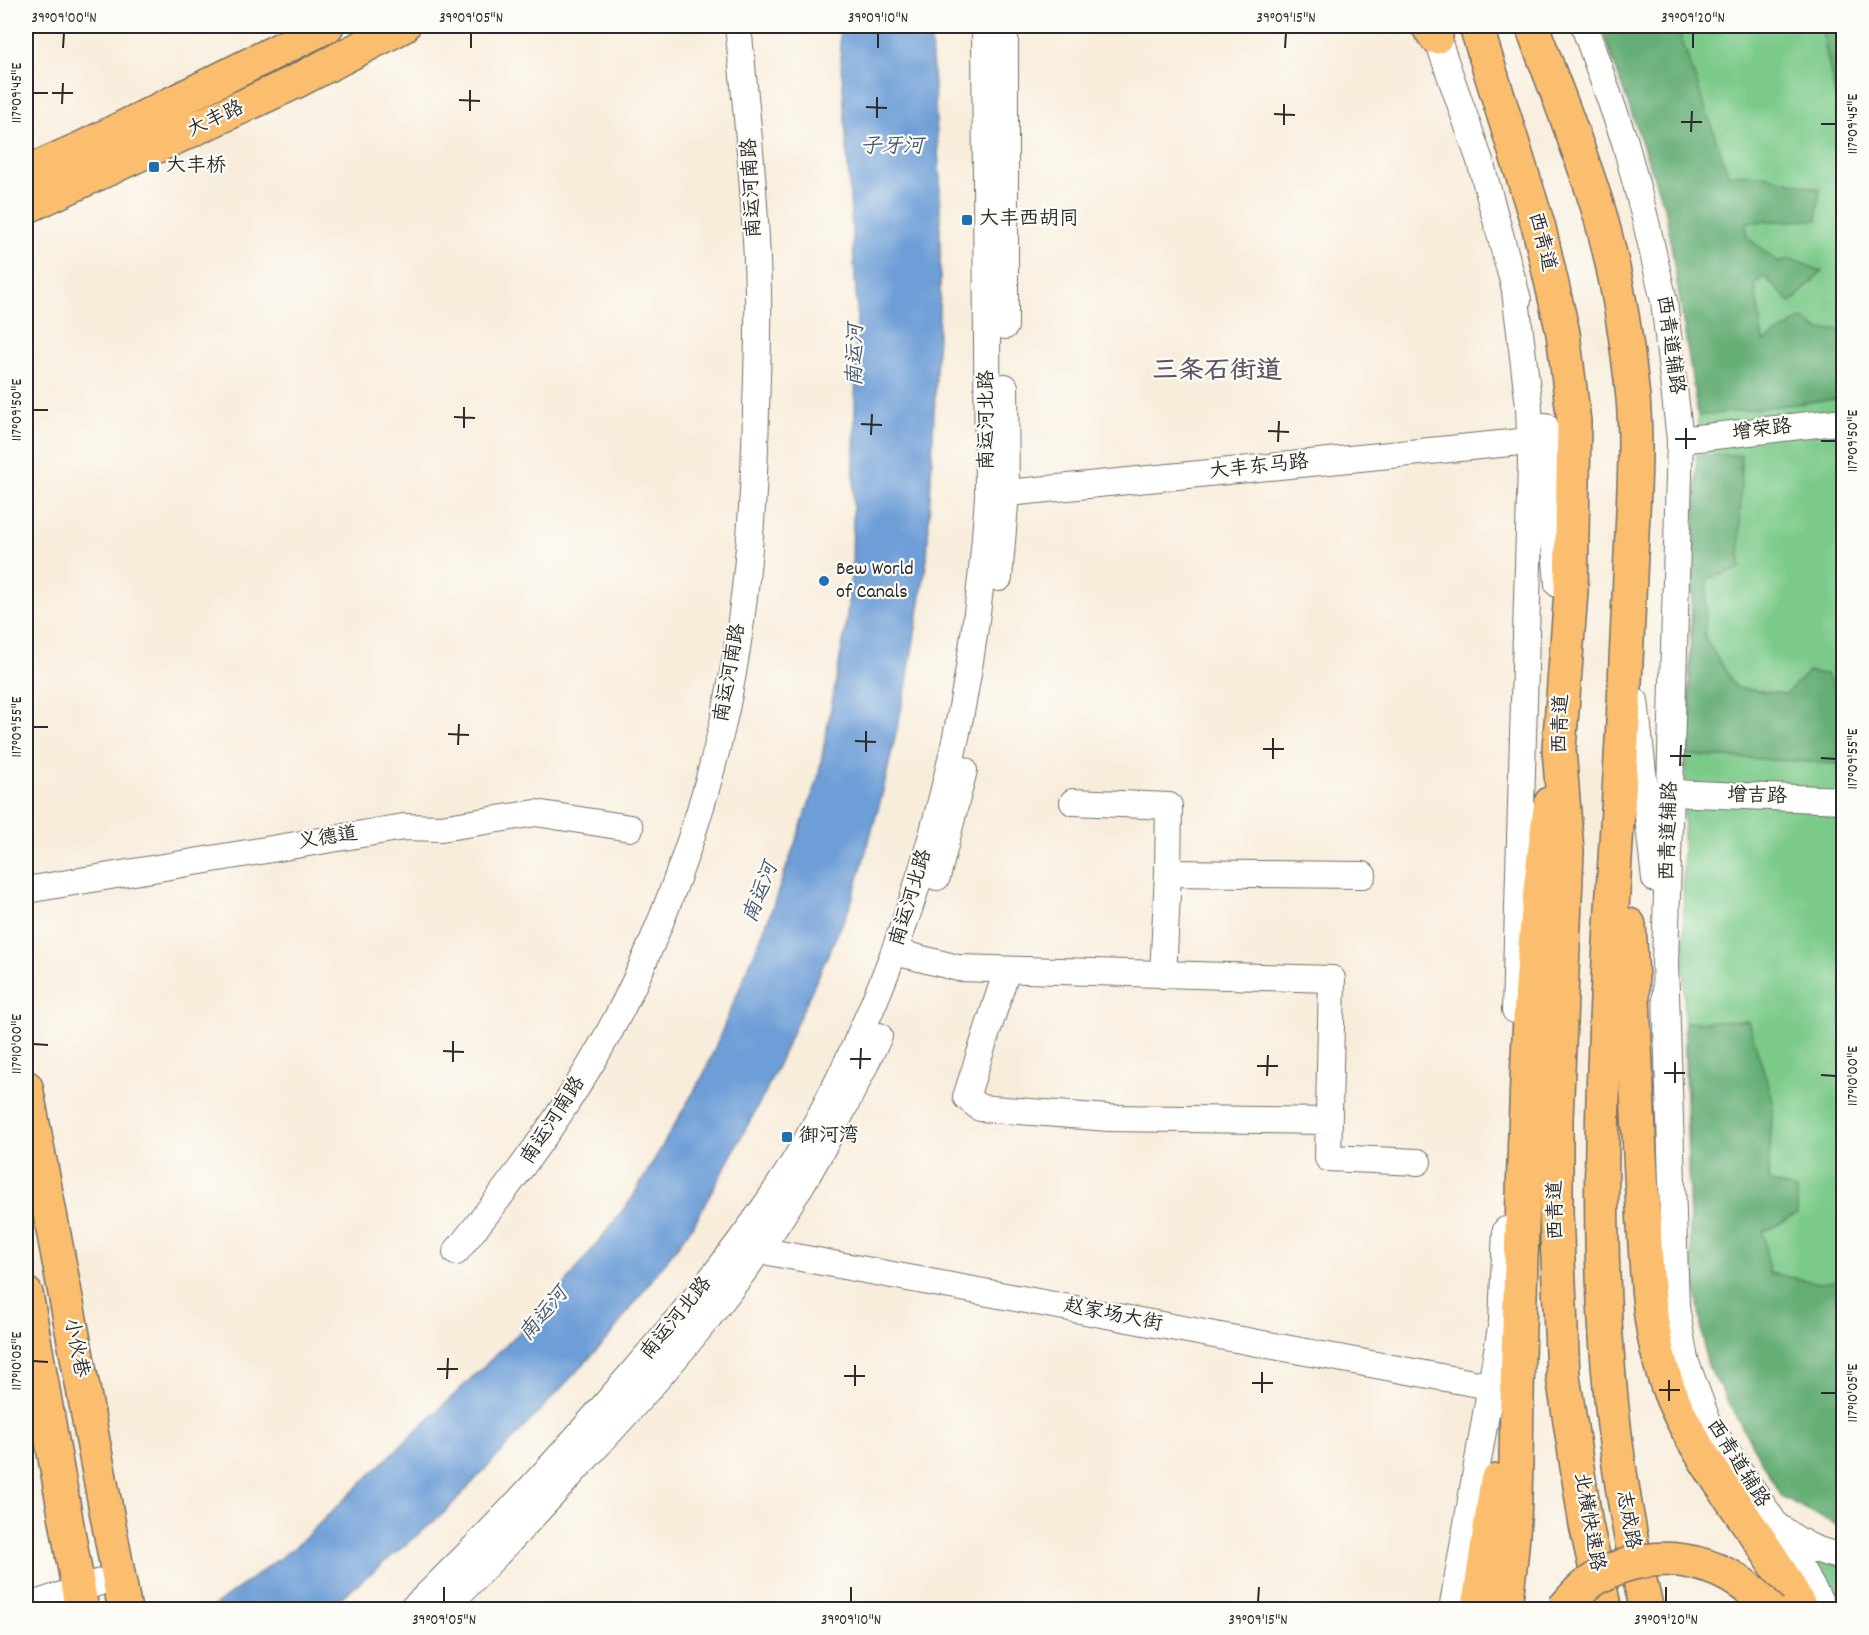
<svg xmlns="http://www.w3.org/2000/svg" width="1869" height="1635" font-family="Dekko,'LXGW WenKai TC',sans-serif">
	<rect width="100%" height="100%" fill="#fdfcf7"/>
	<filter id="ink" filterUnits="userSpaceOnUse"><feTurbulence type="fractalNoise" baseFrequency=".0167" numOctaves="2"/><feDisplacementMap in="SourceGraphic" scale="12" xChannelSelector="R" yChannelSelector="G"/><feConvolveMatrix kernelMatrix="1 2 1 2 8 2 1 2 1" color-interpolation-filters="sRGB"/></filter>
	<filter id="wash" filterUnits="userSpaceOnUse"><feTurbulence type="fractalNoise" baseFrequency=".008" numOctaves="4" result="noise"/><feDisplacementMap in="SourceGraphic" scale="24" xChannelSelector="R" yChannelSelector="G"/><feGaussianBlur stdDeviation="1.35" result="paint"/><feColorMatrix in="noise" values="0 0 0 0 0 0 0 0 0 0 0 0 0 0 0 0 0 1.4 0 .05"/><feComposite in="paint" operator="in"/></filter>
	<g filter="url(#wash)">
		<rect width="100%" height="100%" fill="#f8eddb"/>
		<path fill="#7cca8a" stroke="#547a5a" stroke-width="1.5" d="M1601,26h242v1502l-62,-32 -74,-132 -16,-106 -6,-185 -2,-230 15,-427 -32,-204z
			M1809,1559l34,6v44h-6z"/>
		<path fill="#65ae76" stroke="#486c50" stroke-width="1.5" d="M1601,26h76l51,148 35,1 57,14 -3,31 -71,2 1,15 32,26 12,-4 31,12 -31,32 -27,-27 -9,9 8,57 39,-23 17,11 24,-1v69l-145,18 -32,-204z
			M1821,26h22v108z
			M1741,455l-1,114 -33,10 -2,59 31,50 50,6 22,-22 18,2 17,25v65l-155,-9 9,-299z
			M1748,1021l25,79 -5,81 29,9v24l-34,18 6,41 51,10 23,-3v248l-62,-32 -74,-132 -16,-106 -6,-236z"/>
		<path fill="#6d9ed7" stroke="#4c6481" stroke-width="1.5" d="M839,26h91l10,155v110l-13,268 -21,129 -24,107 -31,109 -87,191 -70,129 -86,114 -165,176 -116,95h-117l85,-62 256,-245 80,-102 73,-126 64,-154 50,-142 27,-146 7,-65 5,-259z"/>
	</g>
	<g filter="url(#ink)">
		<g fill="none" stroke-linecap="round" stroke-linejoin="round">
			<g stroke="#736f69" stroke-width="28">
				<path id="minor" d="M1433,26l47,135 38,139
					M1584,26l41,116 20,76 19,83 16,139 -15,523 11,344 9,53 24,65 65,97 51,88
					M1514,283l15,123 2,57 -16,547
					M1005,326v-300
					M1545,426l13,158
					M1680,440l164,-19
					M988,495l542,-54
					M999,578l7,-85 -1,-106
					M1635,701l20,178
					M1671,793l173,7
					M1073,802l96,4 -1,67
					M937,877l27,-107
					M26,890l378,-63 37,1 95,-15 94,15
					M895,952l63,16 374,11 -4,179 90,4
					M1007,970l-41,127 14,11 129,10 219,3
					M1163,975l5,-102 195,2
					M746,1241l12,9 731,136
					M456,1252c71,-88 139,-180 185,-284 34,-77 62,-158 81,-241 24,-104 32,-211 34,-317 1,-39 3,-79 2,-118 -2,-89 -11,-178 -20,-266
					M1782,1529c20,16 37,23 62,28
					M26,1607l92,-31
					M411,1610c18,-16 34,-34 51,-50 49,-49 95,-100 141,-153 69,-81 148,-169 201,-262 112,-197 171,-424 184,-650l-3,-469
					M443,1610c49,-49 96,-100 143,-152 77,-83 152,-169 211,-266 31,-50 57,-104 82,-156
					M1452,1610l50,-288 4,-92"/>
			</g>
			<g stroke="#736f69" stroke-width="36">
				<path id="major" d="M1428,26l8,11
					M26,173l54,-24 247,-123
					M26,207l267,-124 110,-57
					M26,1087l99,523
					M26,1294l56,316"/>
			</g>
			<g stroke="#736f69" stroke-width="36">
				<path id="highway" d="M1476,26l63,202 24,105 11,89 -3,170 -12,157 8,102 -11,269v93l7,163 23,149 19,85
					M1532,26c23,62 49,125 68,189 16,57 27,124 33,183 4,44 1,92 -1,136 -3,57 -5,113 -8,169 -15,302 -52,610 23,907
					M1629,925c6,94 8,189 14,283 4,64 4,132 30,192 33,76 92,136 128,210
					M1478,1610l19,-129
					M1504,1610c15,-85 11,-169 14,-254 7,-184 6,-371 33,-553"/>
			</g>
			<use href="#minor" stroke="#fff" stroke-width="26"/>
			<use href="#major" stroke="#fbbe6e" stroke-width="33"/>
			<use href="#highway" stroke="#fbbe6e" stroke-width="33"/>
			<g stroke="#736f69" stroke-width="36" stroke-linecap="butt">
				<path id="highway-bridge" d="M1562,1610c8,-8 15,-18 23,-24 58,-44 140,-32 185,24"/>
			</g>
			<use href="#highway-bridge" stroke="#fbbe6e" stroke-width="33"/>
		</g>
	</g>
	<path fill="none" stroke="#2b2b2b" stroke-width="2" d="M63,48l1,-15M471,48v-15M878,48v-15M1285,48l1,-15M1693,48v-15M33,93h15M52,93h21M459,100l21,1M62,104l1,-21M866,107l21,1M470,111v-21M1274,114l21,1M877,118v-21M1681,122h21M1821,124h15M1284,125v-21M1691,132l1,-21M33,410h15M454,417l21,1M861,424l21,1M464,428v-21M1268,431l21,1M871,435l1,-21M1675,439h21M1821,441h15M1278,442l1,-21M1686,449v-21M33,727h15M448,734l21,1M855,741l21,1M458,745l1,-21M1263,749h21M866,752v-21M1670,756h21M1821,758l15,1M1273,759v-21M1680,766l1,-21M33,1044l15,1M443,1051l21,1M850,1059h21M453,1062v-21M1257,1066h21M860,1069l1,-21M1664,1073h21M1821,1075l15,1M1267,1076l1,-21M1675,1083v-21M33,1361l15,1M437,1369h21M844,1376h21M447,1379l1,-21M1252,1383h21M855,1386v-21M1659,1390h21M1262,1393v-21M1821,1393h15M1669,1401v-21M444,1602v-15M851,1602v-15M1258,1602l1,-15M1666,1602v-15"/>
	<g fill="#1f6fb2" stroke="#fdfcf7" stroke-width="2">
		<rect x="148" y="161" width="12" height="12" rx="3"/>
		<rect x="961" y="214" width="12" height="12" rx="3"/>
		<circle cx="824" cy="581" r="6"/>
		<rect x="781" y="1131" width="12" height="12" rx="3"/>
	</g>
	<g text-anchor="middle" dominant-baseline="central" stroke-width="4.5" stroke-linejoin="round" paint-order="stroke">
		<g font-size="20" fill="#2b2b2b" stroke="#fdfcf7">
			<text transform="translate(216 120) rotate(-25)">大丰路</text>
			<text transform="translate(753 188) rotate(-93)">南运河南路</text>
			<text transform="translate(1541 242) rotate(76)">西青道</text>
			<text transform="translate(1669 345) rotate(82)">西青道辅路</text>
			<text transform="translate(988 420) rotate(-90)">南运河北路</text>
			<text transform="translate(1762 431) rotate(-7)">增荣路</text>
			<text transform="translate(1259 468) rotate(-6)">大丰东马路</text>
			<text transform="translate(731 673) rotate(-80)">南运河南路</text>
			<text transform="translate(1562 724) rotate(-88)">西青道</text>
			<text transform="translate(1757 797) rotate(2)">增吉路</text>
			<text transform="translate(1670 831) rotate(-88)">西青道辅路</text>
			<text transform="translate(328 839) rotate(-9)">义德道</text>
			<text transform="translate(912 898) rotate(-73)">南运河北路</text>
			<text transform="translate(554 1121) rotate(-57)">南运河南路</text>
			<text transform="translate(1557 1210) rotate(-91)">西青道</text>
			<text transform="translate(1113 1316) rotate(11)">赵家场大街</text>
			<text transform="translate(677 1319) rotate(-51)">南运河北路</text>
			<text transform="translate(75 1348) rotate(79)">小伙巷</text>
			<text transform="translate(1737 1464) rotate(58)">西青道辅路</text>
			<text transform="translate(1627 1520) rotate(80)">志成路</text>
			<text transform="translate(1588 1522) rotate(80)">北横快速路</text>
		</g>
		<g font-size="20" fill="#2b2b2b" stroke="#fdfcf7" text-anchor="start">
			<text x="166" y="167">大丰桥</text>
			<text x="979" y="220">大丰西胡同</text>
			<text x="836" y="570">Bew World<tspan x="836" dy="23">of Canals</tspan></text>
			<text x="799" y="1137">御河湾</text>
		</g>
		<g font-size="21" font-style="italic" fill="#455970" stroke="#fdfcf7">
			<text x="892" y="148">子牙河</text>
			<text transform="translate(857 355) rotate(-89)">南运河</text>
			<text transform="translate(762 893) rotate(-69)">南运河</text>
			<text transform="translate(545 1315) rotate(-50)">南运河</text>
		</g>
		<g font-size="26" font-weight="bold" fill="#5f5465" stroke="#fdfcf7">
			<text x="1217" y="372">三条石街道</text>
		</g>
	</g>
	<rect width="1869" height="1635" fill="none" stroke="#fdfcf7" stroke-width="66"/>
	<rect x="33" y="33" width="1803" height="1569" fill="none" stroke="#2b2b2b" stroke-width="2"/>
	<g font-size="15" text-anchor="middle" fill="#2b2b2b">
		<text x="64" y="22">39°09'00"N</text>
		<text x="471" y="22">39°09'05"N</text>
		<text x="878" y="22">39°09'10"N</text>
		<text x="1286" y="22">39°09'15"N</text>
		<text x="1693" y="22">39°09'20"N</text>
		<text transform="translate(16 93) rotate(-90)" y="5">117°09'45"E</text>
		<text transform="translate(1852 124) rotate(-90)" y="5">117°09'45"E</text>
		<text transform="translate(16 410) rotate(-90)" y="5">117°09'50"E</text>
		<text transform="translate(1852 441) rotate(-90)" y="5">117°09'50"E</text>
		<text transform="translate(16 727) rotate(-90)" y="5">117°09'55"E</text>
		<text transform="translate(1852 759) rotate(-90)" y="5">117°09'55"E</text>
		<text transform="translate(16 1044) rotate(-90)" y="5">117°10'00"E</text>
		<text transform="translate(1852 1076) rotate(-90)" y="5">117°10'00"E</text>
		<text transform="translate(16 1361) rotate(-90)" y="5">117°10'05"E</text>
		<text transform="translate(1852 1393) rotate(-90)" y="5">117°10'05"E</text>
		<text x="444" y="1624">39°09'05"N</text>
		<text x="851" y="1624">39°09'10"N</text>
		<text x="1258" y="1624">39°09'15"N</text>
		<text x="1666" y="1624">39°09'20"N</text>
	</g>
</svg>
